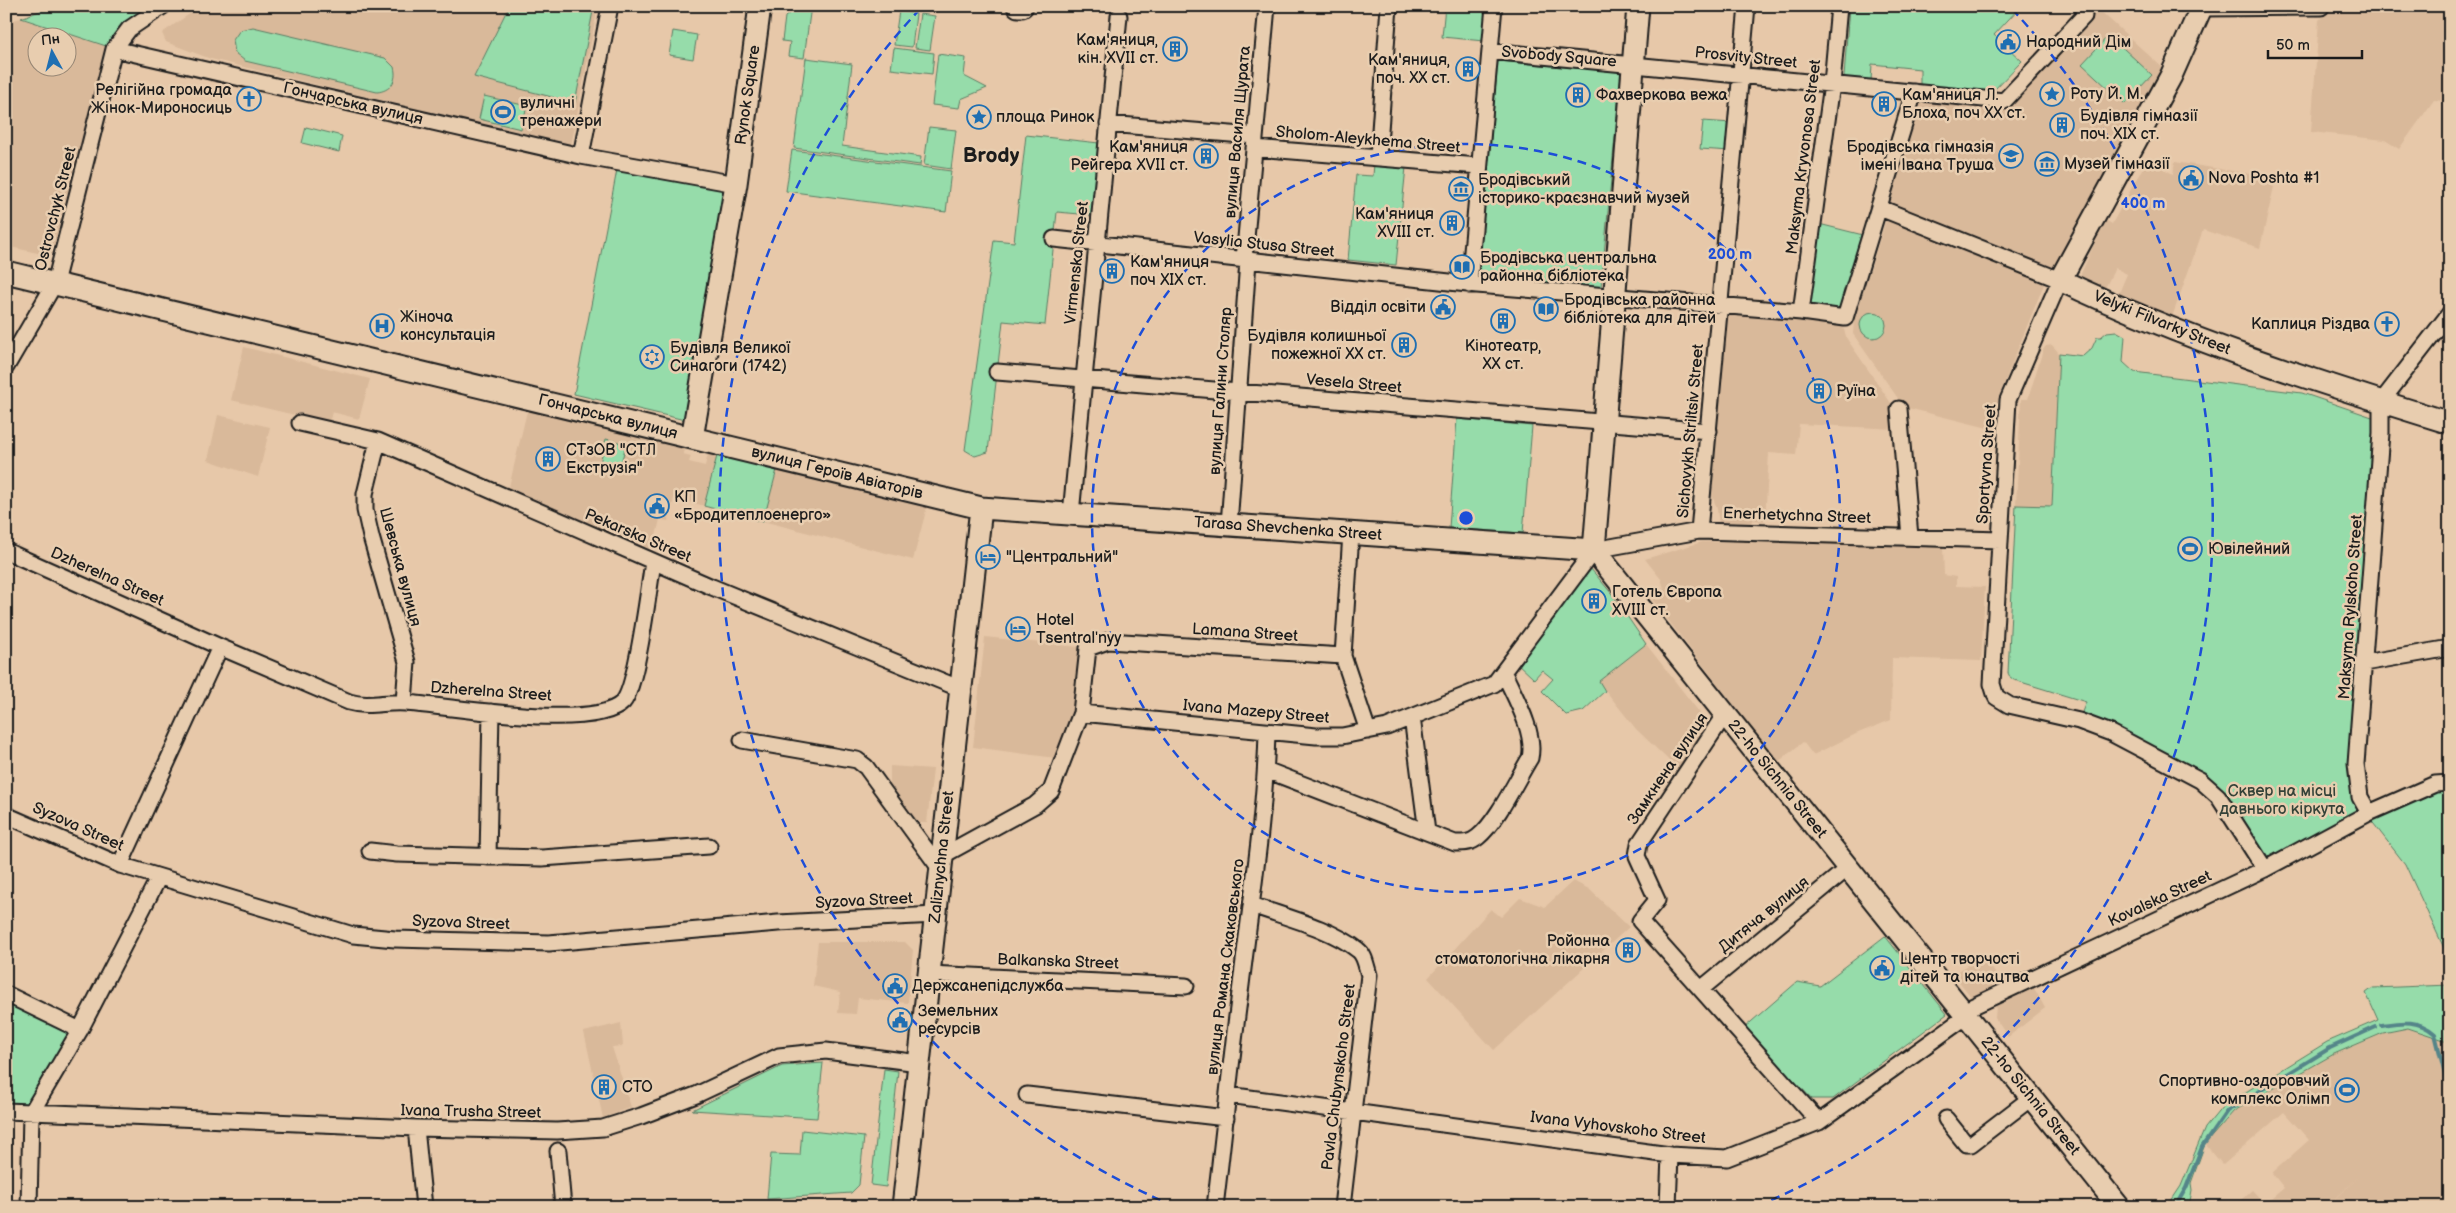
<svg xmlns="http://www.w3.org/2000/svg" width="2456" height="1213" font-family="'Balsamiq Sans',sans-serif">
	<rect width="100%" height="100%" fill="#e7c8a9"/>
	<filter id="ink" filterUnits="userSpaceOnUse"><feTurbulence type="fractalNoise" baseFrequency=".02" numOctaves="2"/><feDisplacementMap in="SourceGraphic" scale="10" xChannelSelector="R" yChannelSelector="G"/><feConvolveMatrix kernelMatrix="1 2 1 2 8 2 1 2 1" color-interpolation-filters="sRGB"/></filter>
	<g filter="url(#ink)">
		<path fill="#d9b99a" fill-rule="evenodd" d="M201,6h397l-27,140 -360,-87 -45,-17 -4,-9z
			M2324,6h126v96l-16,-2 -35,49 -14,-9 -74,-8 8,-112 6,-6z
			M2097,8l68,62 -105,201 -173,-67 31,-104 87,6z
			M21,18l85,28 -55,210 -45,-10v-224zM38,38h30v30h-30z
			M2147,160l26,14 2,-12 101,16 -16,70 -57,-18 -32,90 -55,-20 11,-26 -12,-6 -14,28 -25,-11 29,-65 7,4z
			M1887,217l159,62 -47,117 -7,33 -88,-22 -51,-73 1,-13z
			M1727,312l75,7 41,8 4,12 48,70 1,20 -97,-5 -3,31 -27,-2 -4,68 -13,-1 -1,5 -32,-1 -2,-15 -5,-14z
			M2052,345l7,8 -7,154 -36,-2 5,-106h7l15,-49 3,-4z
			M244,347l126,32 -11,40 -27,-7 -3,11 -98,-23z
			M528,407l157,37 -2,10 8,2 -2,6 16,4 4,-16 219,53 -15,57 -239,-62 -6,23 -8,-2 -7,30 -17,-3 -128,-55z
			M218,415l52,12 -12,50 -50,-17z
			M1756,541l187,5 1,29 12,2v9l29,1 -4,74 -89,-3 -1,62 -33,13 -45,22 -10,-13 -25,20 -127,-164 13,-10 -3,-9 -16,-20 57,-17z
			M985,637l103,11 -7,65 -18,46 -90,-12z
			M1646,644l67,86 -29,45 -48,-46 -38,-48z
			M890,766l43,3 -6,54h-10l-27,-39z
			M1573,881l16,8 40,38 -135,123 -66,-72 63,-69 10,8 19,-19 25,9z
			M818,942h87l8,8 -5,53 -50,-5 -2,16 -18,-1 2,-21 -27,-6z
			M1983,955l20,30 -30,14 -20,-25z
			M2034,988l11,20 -37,29 -13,-19 1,-12z
			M621,1023l2,23 -11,1 19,60 -28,11 -19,-86z
			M2408,1028l42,14v165h-123l33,-31 -34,31h-93l19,-17 13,14 19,-16 -12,-15 37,-33 -25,-28 -61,53 -18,-21 29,-33 100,-57 49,-21z"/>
		<path fill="#96dcaa" stroke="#597c63" d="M53,6h96l-30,23 -13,17 -85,-28z
			M509,6h85l-19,97 -101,-26z
			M798,6h13l-7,52 -16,-2 2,-14 -8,-1 3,-24z
			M1445,6h42l-3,35 -42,-4z
			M1849,6h172l-27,29 28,26 -31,32 -71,-7v-17l-48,-5 -1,17 -27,-3z
			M899,11l17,3 -4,33 -18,-2z
			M920,14l15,2 -5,34 -15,-2z
			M253,27l132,31 9,9c4,14 -4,24 -17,25l-132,-31 -10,-8 -2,-13 7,-10z
			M673,31l24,4 -4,24 -24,-4z
			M2109,35l43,40 -27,29 -43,-40z
			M894,48l40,5 -2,21 -41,-5z
			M938,54l28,4 -2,18 23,12 -26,11 -2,9 -27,-3z
			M806,58l46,6 -10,82 79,11 -1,8 -126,-17z
			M1498,61l123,11 -20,215 -123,-11z
			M484,96l43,10 -6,23 -42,-10z
			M1703,121l29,2 -2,28 -30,-2z
			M306,127l36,9 -3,16 -37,-9z
			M929,127l27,3 -5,39 -27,-4z
			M1026,135l73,8 -8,72 -34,-3 -12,113 -42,-4 -15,131 -13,4 -10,-6 29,-210 20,2z
			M792,150l159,21 -5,41 -160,-21z
			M1374,164l32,3 -10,98 -48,-5 8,-85 17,1z
			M617,170l108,19 -40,231 -111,-26z
			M1815,223l48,12 -18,83 -44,-6z
			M1860 325a13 13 0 1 1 26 0a13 13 0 1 1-26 0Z
			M2116,331l9,5 -2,26 11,10 168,21 73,25 -23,342 12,52 -99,53 -45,-70 -133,-74 -5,-9 4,-10 -75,-23 -3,-6 8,-168 36,1 7,-153 24,3 9,-8 5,-11h4l6,-5z
			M1457,419l75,7 -9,107 -74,-5z
			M606,439l20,5 -6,24 -20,-5z
			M718,452l60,14 -15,56 -59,-16z
			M1590,568l22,26 34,50 -47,37 6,10 -22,20 -17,4 -24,-24 11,-12 -11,-9 -8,9 -19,-18z
			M2450,790v171l-45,-97 -35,-45 65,-28z
			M1885,936l62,78 -114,85h-21l-68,-71 53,-46 23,4z
			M2450,985v57l-42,-14 -25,5 -49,21 -100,57 -29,33 -14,39 1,7 -3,17h-22l14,-21 24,-58 18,-22 104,-64 51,-22 -12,-27 7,-5z
			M6,998l69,33 -47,79 -22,-2z
			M823,1063l-6,55 -125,-8 90,-44z
			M884,1069l14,2 -12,116 -15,-2z
			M802,1130l62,7 -5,48 -8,8 -84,6 4,-45 29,1z"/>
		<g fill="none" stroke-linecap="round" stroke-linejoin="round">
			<path stroke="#548589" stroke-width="4" d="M2381,1025c21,-3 37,-6 54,9l15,60
				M2175,1207l11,-19 16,-41 25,-36 103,-63 46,-21"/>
			<g stroke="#1c1c1c" stroke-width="19">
				<path id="street" d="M2203,8l118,-1
					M114,49l467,107 155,28
					M1490,51l514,50 80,-85 -1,-10
					M1108,124l147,12
					M1254,148l225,18
					M581,156l29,-150
					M1378,158l11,-152
					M1880,208l180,72 -52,120 -16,284 4,13 13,8 70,16 32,12 89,47 18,16 47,73
					M1054,239l423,46 324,27 44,6 69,-226
					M1244,260l23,-254
					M1469,285l25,-279
					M1801,312l31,-228 7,-78
					M6,367l49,-84 59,-234 15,-20 34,-23
					M997,372l712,59
					M1899,409l11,128
					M300,423l78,18 334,146 249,102
					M378,441l-13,53v16l6,27 36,125 -3,40
					M1071,514l48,-498
					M1229,525l19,-264
					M1699,531l48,-525
					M6,551l214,96 129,55c20,6 37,-1 57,1 41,3 189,29 217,-1 14,-15 26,-115 30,-140
					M1343,656l25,75
					M2364,663l86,-15
					M1081,713l7,-65 20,-7 235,15 8,-123
					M1725,714l-86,130 -2,12 20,44 -17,21 179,201
					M1412,717l15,115
					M742,740l115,20 9,7 75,103
					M1266,770l189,73c9,0 16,0 23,-6 19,-15 39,-58 52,-79 6,-26 -16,-62 -26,-85
					M2369,813l-9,-16 -4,-33 25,-331v-31l69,-89
					M6,815l114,50 233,70 42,4 154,4 229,-20 158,-8
					M370,851l27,3 145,4 167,-12
					M942,856l93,-51 16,-14 30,-78 235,23h26l45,-9 107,-43 100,-134 105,-19 301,9
					M488,857l3,-145
					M120,865l100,-218
					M1252,905c33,12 78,23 106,45 7,5 8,16 11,25l-27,232
					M929,974l257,12
					M1701,989l147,-121
					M6,994l74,36
					M1963,1011l302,-142 104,-56 66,-29 15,-1
					M1027,1095l199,23
					M1228,1095l442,60 57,3 92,-36 148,-106
					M6,1111l410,17 141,3 46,-3 38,-12 55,-21 83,-39 47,-5 93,12
					M1946,1119l20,25h5l60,-46
					M416,1128l8,79
					M558,1151l5,56
					M29,1207l2,-94 49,-83 79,-153
					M1215,1207c9,-74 16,-148 26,-222 10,-84 24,-168 26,-253
					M1668,1207l2,-52"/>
			</g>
			<g stroke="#1c1c1c" stroke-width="25">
				<path id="secondary" d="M1018,6h4
					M1638,6l-44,544 525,657
					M2202,6l-31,70 -111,204c125,60 257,102 390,143
					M6,272l975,236 613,42
					M692,438l44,-254 24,-178
					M903,1207l78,-699"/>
			</g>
			<use href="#street" stroke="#e8cdaf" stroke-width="15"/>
			<use href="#secondary" stroke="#e8cdaf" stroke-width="21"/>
		</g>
	</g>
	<g fill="none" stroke="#1d4ed8" stroke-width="2.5" stroke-dasharray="9 6">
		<circle cx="1466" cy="518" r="374"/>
		<path d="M1174 1206A747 747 0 0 1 920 9M2012 9A747 747 0 0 1 1758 1206"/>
	</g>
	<defs>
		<g id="civic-ring" transform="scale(1.25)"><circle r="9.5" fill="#e8cdaf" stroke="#1f6fb2" stroke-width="1.5"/><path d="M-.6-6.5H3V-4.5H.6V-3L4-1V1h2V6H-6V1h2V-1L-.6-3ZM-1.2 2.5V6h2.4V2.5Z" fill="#1f6fb2"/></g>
		<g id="building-ring" transform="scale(1.25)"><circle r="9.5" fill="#e8cdaf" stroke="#1f6fb2" stroke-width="1.5"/><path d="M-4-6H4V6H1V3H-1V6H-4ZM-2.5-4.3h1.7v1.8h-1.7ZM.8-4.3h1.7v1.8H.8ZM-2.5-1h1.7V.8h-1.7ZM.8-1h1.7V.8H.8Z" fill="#1f6fb2"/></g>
		<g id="sight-ring" transform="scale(1.25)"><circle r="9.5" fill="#e8cdaf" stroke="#1f6fb2" stroke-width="1.5"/><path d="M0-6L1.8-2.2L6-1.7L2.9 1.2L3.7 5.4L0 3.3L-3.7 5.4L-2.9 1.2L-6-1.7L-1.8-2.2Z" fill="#1f6fb2"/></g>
		<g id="church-ring" transform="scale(1.25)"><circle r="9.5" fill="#e8cdaf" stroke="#1f6fb2" stroke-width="1.5"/><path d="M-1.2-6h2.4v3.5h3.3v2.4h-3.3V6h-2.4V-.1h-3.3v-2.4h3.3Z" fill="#1f6fb2"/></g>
		<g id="stadium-ring" transform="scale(1.25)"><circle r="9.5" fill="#e8cdaf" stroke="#1f6fb2" stroke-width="1.5"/><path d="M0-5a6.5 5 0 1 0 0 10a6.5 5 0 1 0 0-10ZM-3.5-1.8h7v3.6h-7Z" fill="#1f6fb2"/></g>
		<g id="school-ring" transform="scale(1.25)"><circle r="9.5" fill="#e8cdaf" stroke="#1f6fb2" stroke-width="1.5"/><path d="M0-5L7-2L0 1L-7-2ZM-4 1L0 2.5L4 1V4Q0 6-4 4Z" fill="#1f6fb2"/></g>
		<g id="museum-ring" transform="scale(1.25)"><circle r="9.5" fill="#e8cdaf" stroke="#1f6fb2" stroke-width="1.5"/><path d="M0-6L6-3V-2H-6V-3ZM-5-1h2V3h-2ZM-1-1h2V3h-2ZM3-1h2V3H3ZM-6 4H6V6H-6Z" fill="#1f6fb2"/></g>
		<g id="library-ring" transform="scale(1.25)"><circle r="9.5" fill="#e8cdaf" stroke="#1f6fb2" stroke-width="1.5"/><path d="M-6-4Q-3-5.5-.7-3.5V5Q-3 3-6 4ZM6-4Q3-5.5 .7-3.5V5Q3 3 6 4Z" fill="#1f6fb2"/></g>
		<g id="hospital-ring" transform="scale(1.25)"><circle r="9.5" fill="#e8cdaf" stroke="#1f6fb2" stroke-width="1.5"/><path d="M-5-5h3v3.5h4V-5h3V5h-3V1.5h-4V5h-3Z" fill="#1f6fb2"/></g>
		<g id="synagogue-ring" transform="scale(1.25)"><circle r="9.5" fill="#e8cdaf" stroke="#1f6fb2" stroke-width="1.5"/><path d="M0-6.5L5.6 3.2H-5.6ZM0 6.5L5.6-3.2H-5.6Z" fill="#1f6fb2"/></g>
		<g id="hotel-ring" transform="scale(1.25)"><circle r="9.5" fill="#e8cdaf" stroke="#1f6fb2" stroke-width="1.5"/><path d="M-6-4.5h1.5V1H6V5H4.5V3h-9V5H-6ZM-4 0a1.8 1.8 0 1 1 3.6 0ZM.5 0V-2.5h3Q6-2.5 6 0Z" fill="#1f6fb2"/></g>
	</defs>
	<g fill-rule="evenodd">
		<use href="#civic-ring" x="2008" y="42"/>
		<use href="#building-ring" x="1175" y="49"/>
		<use href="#building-ring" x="1468" y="69"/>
		<use href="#sight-ring" x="2052" y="94"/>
		<use href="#building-ring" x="1578" y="95"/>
		<use href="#church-ring" x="249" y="99"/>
		<use href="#building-ring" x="1884" y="104"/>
		<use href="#stadium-ring" x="503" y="112"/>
		<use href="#sight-ring" x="979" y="117"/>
		<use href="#building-ring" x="2062" y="125"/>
		<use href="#building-ring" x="1206" y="156"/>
		<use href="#school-ring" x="2011" y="156"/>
		<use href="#museum-ring" x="2047" y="164"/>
		<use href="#civic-ring" x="2191" y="178"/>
		<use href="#museum-ring" x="1461" y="189"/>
		<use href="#building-ring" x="1452" y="223"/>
		<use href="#library-ring" x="1462" y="267"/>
		<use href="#building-ring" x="1112" y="271"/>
		<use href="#civic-ring" x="1443" y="307"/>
		<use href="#library-ring" x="1546" y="309"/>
		<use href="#building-ring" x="1503" y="321"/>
		<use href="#church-ring" x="2387" y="324"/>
		<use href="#hospital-ring" x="382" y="326"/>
		<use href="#building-ring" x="1404" y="345"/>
		<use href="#synagogue-ring" x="652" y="357"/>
		<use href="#building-ring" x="1819" y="391"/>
		<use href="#building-ring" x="548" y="459"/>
		<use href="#civic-ring" x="657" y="506"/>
		<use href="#stadium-ring" x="2190" y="549"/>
		<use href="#hotel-ring" x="988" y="557"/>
		<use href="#building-ring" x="1594" y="601"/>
		<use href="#hotel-ring" x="1018" y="629"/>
		<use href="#building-ring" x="1628" y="950"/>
		<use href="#civic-ring" x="1882" y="968"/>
		<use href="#civic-ring" x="895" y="986"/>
		<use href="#civic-ring" x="900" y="1020"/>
		<use href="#building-ring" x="604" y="1087"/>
		<use href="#stadium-ring" x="2347" y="1090"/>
	</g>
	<g text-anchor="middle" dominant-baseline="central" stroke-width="5" stroke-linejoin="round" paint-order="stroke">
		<g font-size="16" fill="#1c1c1c" stroke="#e8cdaf" text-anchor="start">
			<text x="1158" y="40" text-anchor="end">Кам'яниця,<tspan x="1158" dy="18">кін. XVII ст.</tspan></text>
			<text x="2026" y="42">Народний Дім</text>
			<text x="1450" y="60" text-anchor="end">Кам'яниця,<tspan x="1450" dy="18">поч. XX ст.</tspan></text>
			<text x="232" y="90" text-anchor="end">Релігійна громада<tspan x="232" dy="18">Жінок-Мироносиць</tspan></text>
			<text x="2070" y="94">Роту Й. М.</text>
			<text x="1596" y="95">Фахверкова вежа</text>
			<text x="1902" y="95">Кам'яниця Л.<tspan x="1902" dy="18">Блоха, поч XX ст.</tspan></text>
			<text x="520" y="103">вуличні<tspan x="520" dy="18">тренажери</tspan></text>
			<text x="2080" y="116">Будівля гімназії<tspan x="2080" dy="18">поч. XIX ст.</tspan></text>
			<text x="996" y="117">площа Ринок</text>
			<text x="1188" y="147" text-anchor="end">Кам'яниця<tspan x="1188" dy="18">Рейгера XVII ст.</tspan></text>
			<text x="1994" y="147" text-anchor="end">Бродівська гімназія<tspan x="1994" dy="18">імені Івана Труша</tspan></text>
			<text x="2064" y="164">Музей гімназії</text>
			<text x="2208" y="178">Nova Poshta #1</text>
			<text x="1478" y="180">Бродівський<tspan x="1478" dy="18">історико-краєзнавчий музей</tspan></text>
			<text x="1434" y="214" text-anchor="end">Кам'яниця<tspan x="1434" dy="18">XVIII ст.</tspan></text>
			<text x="1480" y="258">Бродівська центральна<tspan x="1480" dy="18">районна бібліотека</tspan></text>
			<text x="1130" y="262">Кам'яниця<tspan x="1130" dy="18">поч XIX ст.</tspan></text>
			<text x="1564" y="300">Бродівська районна<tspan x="1564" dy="18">бібліотека для дітей</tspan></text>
			<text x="1426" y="307" text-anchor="end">Відділ освіти</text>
			<text x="400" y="317">Жіноча<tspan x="400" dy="18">консультація</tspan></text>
			<text x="2370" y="324" text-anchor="end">Каплиця Різдва</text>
			<text x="1386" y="336" text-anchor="end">Будівля колишньої<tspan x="1386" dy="18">пожежної XX ст.</tspan></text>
			<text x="1503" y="346" text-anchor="middle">Кінотеатр,<tspan x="1503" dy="18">XX ст.</tspan></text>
			<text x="670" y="348">Будівля Великої<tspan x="670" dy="18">Синагоги (1742)</tspan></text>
			<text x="1836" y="391">Руїна</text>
			<text x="566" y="450">СТзОВ "СТЛ<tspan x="566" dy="18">Екструзія"</tspan></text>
			<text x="674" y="497">КП<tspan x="674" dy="18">«Бродитеплоенерго»</tspan></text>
			<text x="2208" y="549">Ювілейний</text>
			<text x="1006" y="557">"Центральний"</text>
			<text x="1612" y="592">Готель Європа<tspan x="1612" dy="18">XVIII ст.</tspan></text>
			<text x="1036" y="620">Hotel<tspan x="1036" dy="18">Tsentralʹnyy</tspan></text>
			<text x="1610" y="941" text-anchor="end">Ройонна<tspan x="1610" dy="18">стоматологічна лікарня</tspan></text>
			<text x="1900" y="959">Центр творчості<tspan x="1900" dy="18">дітей та юнацтва</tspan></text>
			<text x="912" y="986">Держсанепідслужба</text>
			<text x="918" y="1011">Земельних<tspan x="918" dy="18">ресурсів</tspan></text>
			<text x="2330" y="1081" text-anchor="end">Спортивно-оздоровчий<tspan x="2330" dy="18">комплекс Олімп</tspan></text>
			<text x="622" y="1087">СТО</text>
		</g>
		<g font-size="16" fill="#1c1c1c" stroke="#e8cdaf">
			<text transform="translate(1559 57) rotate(5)">Svobody Square</text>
			<text transform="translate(1746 58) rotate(6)">Prosvity Street</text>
			<text transform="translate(748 95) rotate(-82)">Rynok Square</text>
			<text transform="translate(353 104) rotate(13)">Гончарська вулиця</text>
			<text transform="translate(1238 132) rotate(-85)">вулиця Василя Щурата</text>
			<text transform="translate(1368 140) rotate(5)">Sholom-Aleykhema Street</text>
			<text transform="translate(1804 157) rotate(-83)">Maksyma Kryvonosa Street</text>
			<text transform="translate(56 209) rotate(-76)">Ostrovchyk Street</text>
			<text transform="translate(1264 245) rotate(6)">Vasylia Stusa Street</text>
			<text transform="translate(1077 263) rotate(-84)">Virmenska Street</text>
			<text transform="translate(2162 323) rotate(22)">Velyki Filvarky Street</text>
			<text transform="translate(1354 384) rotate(5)">Vesela Street</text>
			<text transform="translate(1221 391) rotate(-86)">вулиця Галини Столяр</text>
			<text transform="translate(608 417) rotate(14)">Гончарська вулиця</text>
			<text transform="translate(1691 431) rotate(-85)">Sichovykh Striltsiv Street</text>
			<text transform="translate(1987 464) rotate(-86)">Sportyvna Street</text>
			<text transform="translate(837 473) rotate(14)">вулиця Героїв Авіаторів</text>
			<text transform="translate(1797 516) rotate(2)">Enerhetychna Street</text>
			<text transform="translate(1288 529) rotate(4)">Tarasa Shevchenka Street</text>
			<text transform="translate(638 536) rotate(23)">Pekarska Street</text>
			<text transform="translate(400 567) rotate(75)">Шевська вулиця</text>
			<text transform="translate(107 577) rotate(24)">Dzherelna Street</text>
			<text transform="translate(2351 607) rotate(-86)">Maksyma Rylskoho Street</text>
			<text transform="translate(1245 633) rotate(4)">Lamana Street</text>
			<text transform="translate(491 692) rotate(4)">Dzherelna Street</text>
			<text transform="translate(1256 712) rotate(5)">Ivana Mazepy Street</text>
			<text transform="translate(1668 769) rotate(-56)">Замкнена вулиця</text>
			<text transform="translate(1777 779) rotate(51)">22-ho Sichnia Street</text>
			<text transform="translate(78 827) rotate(24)">Syzova Street</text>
			<text transform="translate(942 857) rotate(-84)">Zaliznychna Street</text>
			<text transform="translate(2160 899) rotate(-25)">Kovalska Street</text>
			<text transform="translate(864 901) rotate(-3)">Syzova Street</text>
			<text transform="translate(1764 915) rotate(-39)">Дитяча вулиця</text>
			<text transform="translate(461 923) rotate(2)">Syzova Street</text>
			<text transform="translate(1058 962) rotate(2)">Balkanska Street</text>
			<text transform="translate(1226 967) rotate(-83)">вулиця Романа Скаковського</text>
			<text transform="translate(1339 1077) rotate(-83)">Pavla Chubynskoho Street</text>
			<text transform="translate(2030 1096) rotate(51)">22-ho Sichnia Street</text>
			<text transform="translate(471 1112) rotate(1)">Ivana Trusha Street</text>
			<text transform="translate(1618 1128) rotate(7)">Ivana Vyhovskoho Street</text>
		</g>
		<g font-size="16" fill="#344238" stroke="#e8cdaf">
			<text x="2282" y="791">Сквер на місці<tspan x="2282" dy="18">давнього кіркута</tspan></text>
		</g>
		<g font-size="21" font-weight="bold" fill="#1c1c1c" stroke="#e8cdaf">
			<text x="991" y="155">Brody</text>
		</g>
	</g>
	<circle cx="1466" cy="518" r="8" fill="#1d4ed8" stroke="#e8cdaf" stroke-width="2.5"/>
	<g font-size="15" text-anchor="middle" font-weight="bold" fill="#1d4ed8" stroke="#e8cdaf" stroke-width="5" stroke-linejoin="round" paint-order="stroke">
		<text x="2143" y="208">400 m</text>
		<text x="1730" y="259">200 m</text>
	</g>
	<rect width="2456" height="1213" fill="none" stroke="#e8cdaf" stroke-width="25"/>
	<rect x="12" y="12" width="2431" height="1188" fill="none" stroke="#1c1c1c" stroke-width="2" filter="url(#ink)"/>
	<g transform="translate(52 52) rotate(353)"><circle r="24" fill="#e8cdaf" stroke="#968674"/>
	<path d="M0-4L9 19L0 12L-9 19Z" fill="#1f6fb2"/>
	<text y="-8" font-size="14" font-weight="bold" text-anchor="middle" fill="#1c1c1c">Пн</text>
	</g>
	<path d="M2268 50v8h94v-8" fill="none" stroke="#1c1c1c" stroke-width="2.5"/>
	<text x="2276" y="50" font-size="15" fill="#1c1c1c" stroke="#e8cdaf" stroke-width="4" paint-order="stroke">50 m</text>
</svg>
